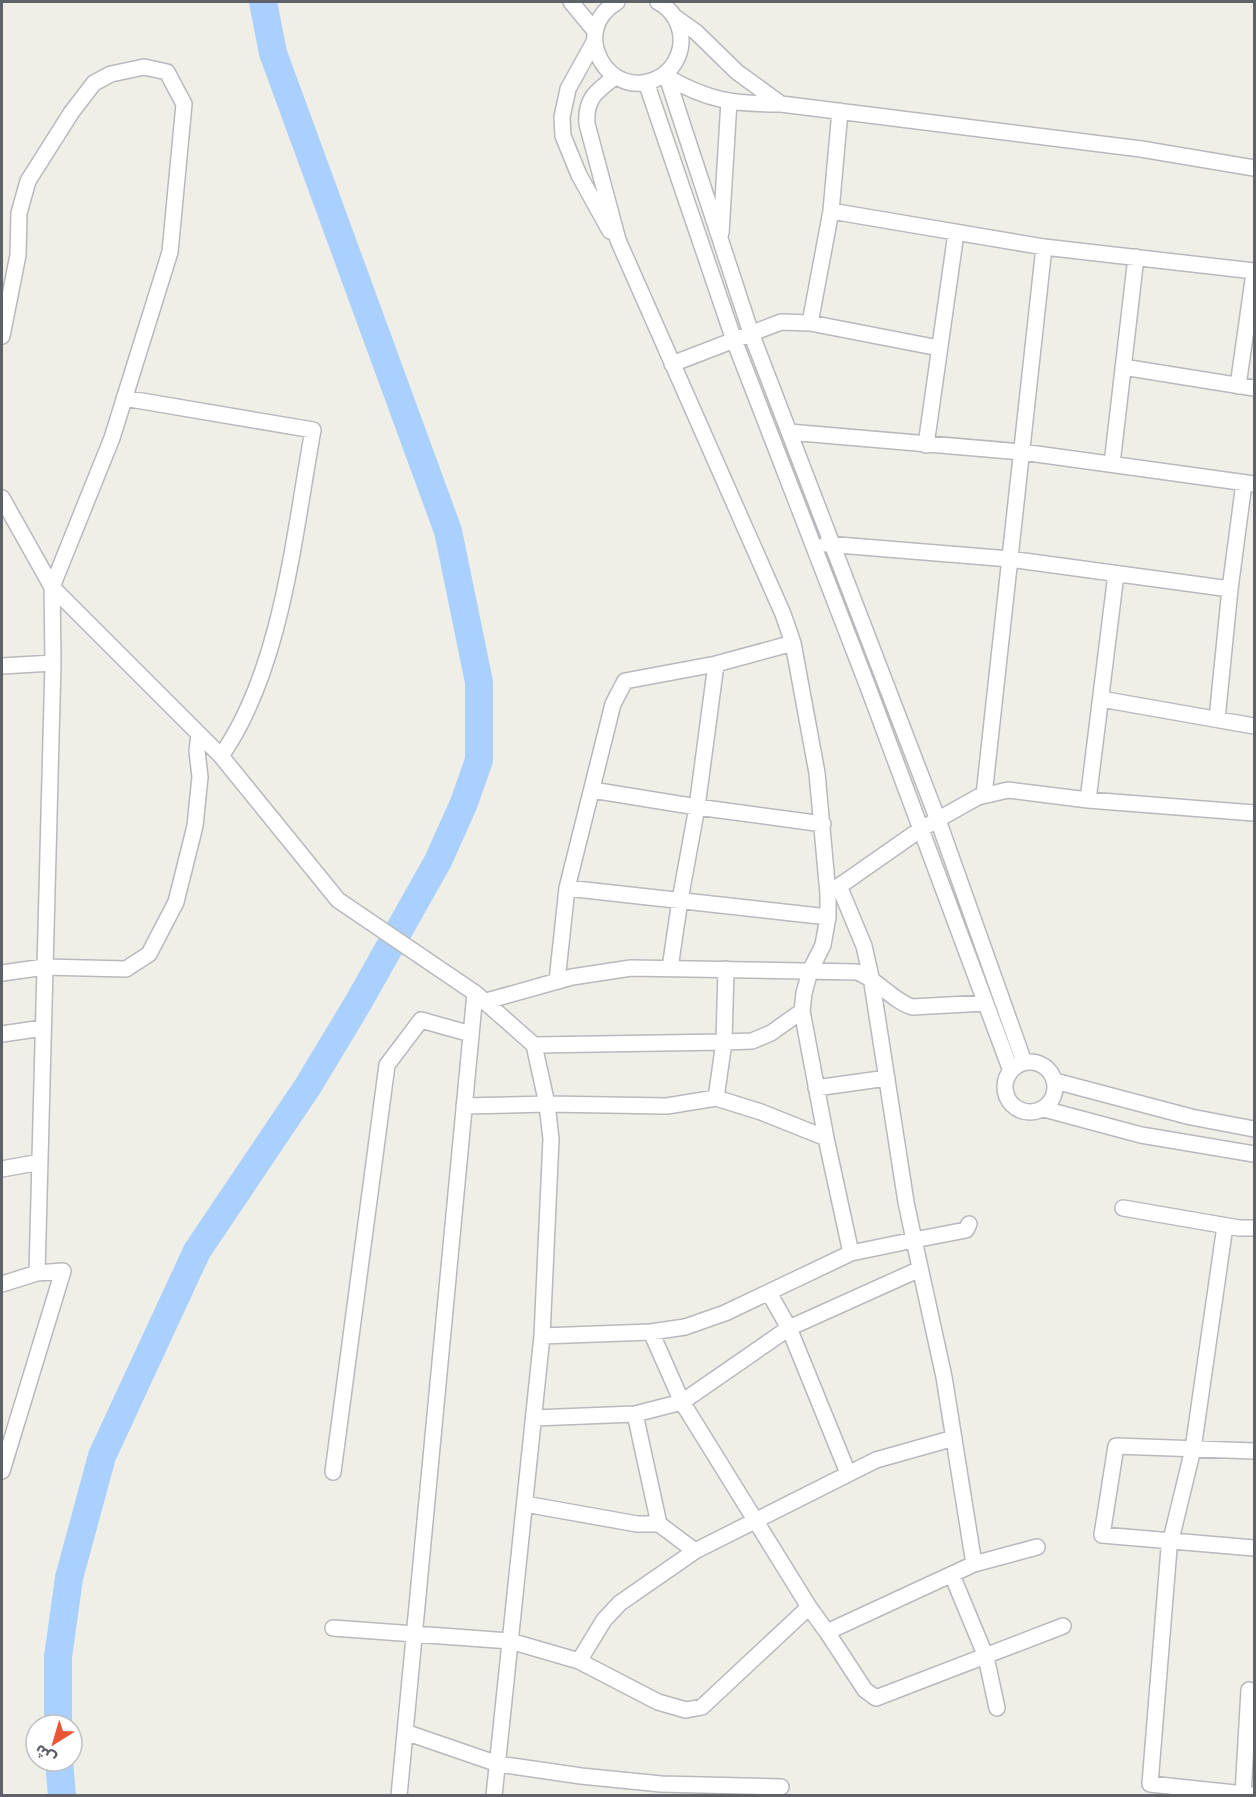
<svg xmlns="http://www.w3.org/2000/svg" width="1256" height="1797" font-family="'DM Sans','Noto Sans Arabic',sans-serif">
	<rect width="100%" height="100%" fill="#f0efe7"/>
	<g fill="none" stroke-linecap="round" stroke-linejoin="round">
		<path stroke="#a9d0fe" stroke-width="28" d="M58,1725v-68l11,-79 33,-122 95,-205 111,-165 50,-83 80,-142 26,-58 15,-43v-78l-31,-151 -175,-478 -10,-51
			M59,1761l3,35"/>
		<g stroke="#b7b9bd" stroke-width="18">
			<path id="minor" d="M571,2l24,29
				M617,2c-50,29 -7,103 43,75 12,-7 20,-20 21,-34 1,-18 -8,-33 -23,-41
				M594,42l-26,47 -6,28 1,19 16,39 31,56
				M666,74l85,259 187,487 86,242
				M615,77c-19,14 -30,22 -28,47l31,116 165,374 10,29 24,130 11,121
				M667,77c42,24 66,27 114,27l-44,-32 -41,-40 -21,-15
				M646,82l88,258 134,347 143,384
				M781,104l360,45 113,19
				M831,211l213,36 210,24
				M721,233l8,-132
				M810,323l21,-112 9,-100
				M2,336l16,-81 1,-42 9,-32 43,-68 23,-30 17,-9 33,-7 23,5 17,32 -14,148 -58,186 -60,149 169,169 117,144 137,93 59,52 13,59 4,35 -9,197 -48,460
				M672,364l109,-42 29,1 129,25
				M1123,367l131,21
				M1238,386l16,-113
				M124,398l189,32c-19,104 -31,239 -92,326
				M789,432l233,20 232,32
				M926,445l30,-212
				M1112,464l24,-207
				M2,498l50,89 1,76 -16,610
				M826,544l184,15 220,30
				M2,666l51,-3
				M1101,699l153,27
				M1217,719l13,-130 14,-106
				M592,790l105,17 126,17
				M984,795l60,-548
				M1088,800l28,-226
				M839,886l25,60 7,31 35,225 8,38 52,-10 3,-6
				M567,888l46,-184 12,-23 91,-17
				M670,968l10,-68 17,-93 19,-143 77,-21
				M2,973l43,-6 81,2 23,-15 27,-52 19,-76 5,-49 -3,-26 2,-17
				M557,981l10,-93 261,29
				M483,1002l89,-25 59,-9 226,4c22,8 34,28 55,35l73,-4
				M802,1011l24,127
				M2,1034l41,-6
				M534,1045l190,-3 2,-73
				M1005 1087a25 25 0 1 1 50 0a25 25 0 1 1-50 0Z
				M1055,1081l136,36 63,12
				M816,1088l71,-10
				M716,1098l45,14 65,26 25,115 63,-13 30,137 30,187 63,-17
				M464,1106l83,-2 120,2 49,-8 8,-56 28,-1 19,-8 31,-22 2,-18 6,-22 13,-26 5,-28v-23l93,-65 57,-32 30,-7 80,10 166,13
				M1044,1109l97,26 113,19
				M2,1169l38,-7
				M1123,1208l116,20h15
				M1225,1226l-32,223 -24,99 -19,236 104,11
				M2,1284l35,-11 26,-2 -61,200
				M769,1293l20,35 59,145
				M651,1332l31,70 127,205 18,25 147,-68
				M542,1336l109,-4 34,-5 40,-14 126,-60
				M635,1414l24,110
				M534,1418l101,-4 47,-12 107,-74 131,-59
				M1254,1451l-138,-5 -14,89 152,13
				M333,1472l54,-407 34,-45 50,14
				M525,1504l112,20h22l36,27 181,-91 78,-22
				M952,1575l34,82 11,51
				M333,1628l177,13 69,20 25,-41 16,-17 75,-52
				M827,1632l38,58 11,8 187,-72
				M579,1661l79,41 28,8 16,-3 107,-100
				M405,1732l93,32 83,12 80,8 120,3
				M1243,1794l6,-104 5,1
				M399,1796l76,-803"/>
		</g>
		<use href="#minor" stroke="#fff" stroke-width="15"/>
	</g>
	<rect width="1256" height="1797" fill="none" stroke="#5e6167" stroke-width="6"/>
	<g transform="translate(54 1743) rotate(217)"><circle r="28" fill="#ffffff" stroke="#bfc0c2" stroke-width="1.5"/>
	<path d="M0-4.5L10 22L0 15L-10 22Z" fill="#e95635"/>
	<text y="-9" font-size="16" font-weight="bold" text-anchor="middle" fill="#5e6167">ش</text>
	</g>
</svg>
